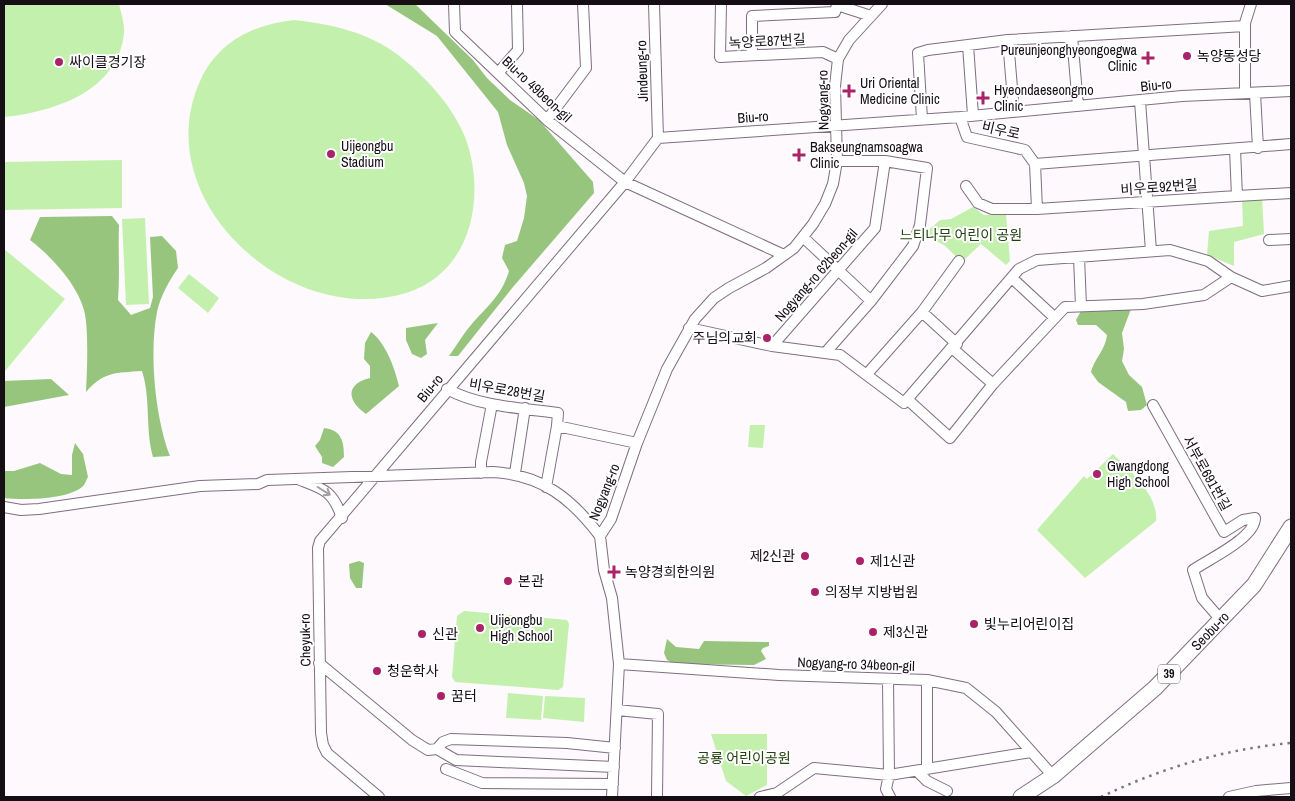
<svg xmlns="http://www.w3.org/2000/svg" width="1295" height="801" font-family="'Archivo Narrow','Noto Sans KR',sans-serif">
	<rect width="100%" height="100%" fill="#fdf9fd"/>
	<path fill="#c4f0ad" d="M4,4h115c2,9 6,20 5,30 -7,58 -71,78 -120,83z
		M294,20c37,4 74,12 104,35 27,21 54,50 67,82 22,58 7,136 -59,156 -118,36 -261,-95 -205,-214 18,-38 54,-55 93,-59z
		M122,160v48l-118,2v-48z
		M1262,196l2,38 -30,8v24l-27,-11 2,-24 34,-5 -1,-28z
		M973,207l11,8 22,-1 4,47 -4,4 -25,-21 -19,18 -18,-17 -21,-10 17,-15 11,-1z
		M145,218l4,86 -23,1 -4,-86z
		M4,249l61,50 -60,72 -1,-1z
		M189,274l30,24 -11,15 -30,-25z
		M750,425h15l-2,23 -15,-1z
		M1113,454c17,16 46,42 43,67l-71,57 -48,-48 47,-54 3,3z
		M464,611l103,9 2,4 -6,63 -5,3 -103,-8 -3,-5 5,-61z
		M508,693l35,3 -2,24 -35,-2z
		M545,696l40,2 -1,24 -41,-4z
		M711,734h56v51l-21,11 -20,-15z"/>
	<path fill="#97c57e" d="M385,4h30l58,56 14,18 23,22 29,20 54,62 1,11 -81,94 -55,69h-9c5,-7 10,-15 15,-22 17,-24 36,-33 45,-63l-7,-13 3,-13 12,-4 7,-23 3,-22 -3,-13 -17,-38 -9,-33 -61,-76z
		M112,216l7,9c-1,25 1,50 -1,75l13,15 19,-7 3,-11 -3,-60 12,-1 14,15 2,17c-9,13 -18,29 -21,44 -8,41 -2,105 13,144l-17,1c-8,-28 -2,-58 -11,-86 -26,2 -38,0 -56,21 1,-19 3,-64 -2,-82 -7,-26 -33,-54 -54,-70l10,-23z
		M1131,309l-9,24 2,16 -2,12 7,14 13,12 5,18 -6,5 -13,1 -2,-9 -28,-20 -7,-10c3,-13 15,-23 16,-37l-11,-10h-18l-2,-5 5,-9z
		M438,323l-13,17 2,14 -6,4 -9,-4 -6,-14v-12z
		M371,332c15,11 24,37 28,54l-33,28c-19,-13 -21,-30 4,-36v-12l-6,-7 1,-16z
		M51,379l18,16 -65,12v-26z
		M324,428c18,2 20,14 20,29l-11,10 -11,-4v-6l-7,-11 5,-6z
		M75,443l8,11 5,23c-2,3 -3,8 -6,10 -16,13 -59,13 -78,11v-27h10l26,-8 21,11 11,1v-20z
		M359,561l5,2 -2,25h-6l-6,-10 -1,-14z
		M667,639l9,8 23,2 5,-8 65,1v4l-6,2 -2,3 5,8 -12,6 -79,-1 -8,-4 -3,-7z"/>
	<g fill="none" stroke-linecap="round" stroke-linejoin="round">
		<g stroke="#816e80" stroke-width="12">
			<path id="minor" d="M454,4l1,28 92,88 78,62 159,73
				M654,4l4,134
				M721,4l-1,53 103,-5 15,7
				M1072,36l6,70
				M1008,40l6,72
				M968,45l5,70
				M752,55v-39l83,-4 2,-7 34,11
				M499,72l19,-22 -1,-46
				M1245,93v-70l6,-19
				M1255,93l3,55
				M1140,101l11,150
				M960,117l7,20 58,13 10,14 2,45
				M922,119l-4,-66 10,-3 80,-10 237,-14
				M547,120l39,-52 -3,-64
				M1035,164l256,-20
				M966,186l12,17 14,6h45l200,-13 -2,-47
				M1237,196l54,-3
				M804,238l67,63
				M1269,240l22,-1
				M1079,257l2,49
				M1012,278l43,40
				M922,312l35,32
				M689,328l83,18 68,9 64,48 115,-134 18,-9 133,-10 38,11 23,16 31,14 29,-5
				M772,346l103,-118 10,-67
				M952,348l41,36
				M826,352l45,-51 42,-55 7,-21 7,-57 -42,-7h-48
				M867,374l55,-62 37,-51
				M447,389c33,18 75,19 111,24l-1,13 80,17
				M907,399l43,39 43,-54 72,-77 78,-3 61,-9 27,-18
				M1153,405l71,127 19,-12 12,-2c0,20 -46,41 -62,52l9,28 19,22
				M481,473v-11l11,-58
				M515,473l10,-65
				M300,480c24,9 33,11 42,38
				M546,487l11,-61
				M4,507l17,3 18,-1 161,-23 58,-2 9,-4 226,-8c49,3 78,26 107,64
				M319,663l93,77 16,10 9,-1
				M619,664l160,11 148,5 39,8 30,24 57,64
				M888,679l1,96 -3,14 4,8
				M927,680v89
				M617,710l41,4 -1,83
				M614,767l-158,-7 -19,-11 6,-7 8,-3 116,4 48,5
				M446,769l36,14 131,1
				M918,772l9,9 20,10
				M379,797l-52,-44 -4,-8 -2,-12 -3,-185 2,-7 305,-359 33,-44 302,-21 222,-21 109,-5
				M612,797l7,-133 -7,-66 -8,-28 -4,-34 11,-17 26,-76 30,-74 28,-50 19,-21 15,-10 37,-20 28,-20 19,-24 12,-20 8,-20 4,-23 -2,-75 3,-27 11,-19 33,-36
				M760,797l17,-4 37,-25 75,7 142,-23
				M1229,797l27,-6 35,-3"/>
		</g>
		<g stroke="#816e80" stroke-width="17">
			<path id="primary" d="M1021,797l32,-21 102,-88 99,-103 37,-58"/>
		</g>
		<use href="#minor" stroke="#fff" stroke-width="10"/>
		<use href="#primary" stroke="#fff" stroke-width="15"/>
		<path stroke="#7d777d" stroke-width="2.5" stroke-dasharray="2.5 5" stroke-linecap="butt" d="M1101,797c60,-29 124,-48 190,-54"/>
	</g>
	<defs><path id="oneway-shaft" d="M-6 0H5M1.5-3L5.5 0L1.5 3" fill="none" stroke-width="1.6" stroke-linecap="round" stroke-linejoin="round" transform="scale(1.25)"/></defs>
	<use stroke="#a19fa1" href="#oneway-shaft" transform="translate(324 491) rotate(32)"/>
	<g fill="#aa2268" stroke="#fff" stroke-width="2">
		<circle cx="1187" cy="56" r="5"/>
		<path d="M1145.5 50.5h5v5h5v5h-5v5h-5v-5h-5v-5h5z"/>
		<circle cx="59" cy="62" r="5"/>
		<path d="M846.5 83.5h5v5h5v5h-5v5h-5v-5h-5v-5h5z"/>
		<path d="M980.5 90.5h5v5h5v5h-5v5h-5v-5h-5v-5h5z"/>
		<circle cx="331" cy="154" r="5"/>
		<path d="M796.5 147.5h5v5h5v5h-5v5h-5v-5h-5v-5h5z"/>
		<circle cx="767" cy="338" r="5"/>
		<circle cx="1097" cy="474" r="5"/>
		<circle cx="805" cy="556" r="5"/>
		<circle cx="860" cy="561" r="5"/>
		<path d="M611.5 564.5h5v5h5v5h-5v5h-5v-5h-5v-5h5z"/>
		<circle cx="508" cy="581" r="5"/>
		<circle cx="815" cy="592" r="5"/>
		<circle cx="974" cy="624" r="5"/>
		<circle cx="480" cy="628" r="5"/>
		<circle cx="873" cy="632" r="5"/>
		<circle cx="422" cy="634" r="5"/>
		<circle cx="377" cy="671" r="5"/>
		<circle cx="441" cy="696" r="5"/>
	</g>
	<g text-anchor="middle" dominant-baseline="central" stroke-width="4" stroke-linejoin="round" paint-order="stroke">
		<rect fill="#fff" stroke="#5b565b" stroke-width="1" x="1158" y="664.5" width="22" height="19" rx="4"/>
		<g font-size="12" font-weight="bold" fill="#150e15">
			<text x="1169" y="674">39</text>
		</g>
		<g font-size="14" fill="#150e15" stroke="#fff">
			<text transform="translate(767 41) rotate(-3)">녹양로87번길</text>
			<text transform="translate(642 71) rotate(-92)">Jindeung-ro</text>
			<text transform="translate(1156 85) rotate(-6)">Biu-ro</text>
			<text transform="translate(537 89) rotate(43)">Biu-ro 49beon-gil</text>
			<text transform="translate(823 100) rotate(-91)">Nogyang-ro</text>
			<text transform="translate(753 117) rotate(-4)">Biu-ro</text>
			<text transform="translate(1001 130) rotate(13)">비우로</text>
			<text transform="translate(1159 187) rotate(-4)">비우로92번길</text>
			<text transform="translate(816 275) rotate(-49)">Nogyang-ro 62beon-gil</text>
			<text transform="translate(430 388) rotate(-50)">Biu-ro</text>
			<text transform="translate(507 390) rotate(10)">비우로28번길</text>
			<text transform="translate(1207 473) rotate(61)">서부로691번길</text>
			<text transform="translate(604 492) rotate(-68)">Nogyang-ro</text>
			<text transform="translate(1210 631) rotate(-46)">Seobu-ro</text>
			<text transform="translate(305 640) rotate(-91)">Cheyuk-ro</text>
			<text transform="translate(856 664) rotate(2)">Nogyang-ro 34beon-gil</text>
		</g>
		<g font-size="14" fill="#150e15" stroke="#fff" text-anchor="start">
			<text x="1137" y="50" text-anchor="end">Pureunjeonghyeongoegwa<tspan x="1137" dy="16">Clinic</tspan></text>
			<text x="1197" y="56">녹양동성당</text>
			<text x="69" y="62">싸이클경기장</text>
			<text x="860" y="83">Uri Oriental<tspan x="860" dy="16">Medicine Clinic</tspan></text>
			<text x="994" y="90">Hyeondaeseongmo<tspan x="994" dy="16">Clinic</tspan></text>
			<text x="341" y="146">Uijeongbu<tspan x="341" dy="16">Stadium</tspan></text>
			<text x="810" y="147">Bakseungnamsoagwa<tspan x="810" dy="16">Clinic</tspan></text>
			<text x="757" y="338" text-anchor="end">주님의교회</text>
			<text x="1107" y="466">Gwangdong<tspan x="1107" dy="16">High School</tspan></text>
			<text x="795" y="556" text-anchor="end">제2신관</text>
			<text x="870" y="561">제1신관</text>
			<text x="625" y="572">녹양경희한의원</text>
			<text x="518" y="581">본관</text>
			<text x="825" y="592">의정부 지방법원</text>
			<text x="490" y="620">Uijeongbu<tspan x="490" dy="16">High School</tspan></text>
			<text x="984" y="624">빛누리어린이집</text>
			<text x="883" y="632">제3신관</text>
			<text x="432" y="634">신관</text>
			<text x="387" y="671">청운학사</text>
			<text x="451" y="696">꿈터</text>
		</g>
		<g font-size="14" fill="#23410f" stroke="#fff">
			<text x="961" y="235">느티나무 어린이 공원</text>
			<text x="744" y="758">공룡 어린이공원</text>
		</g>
	</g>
	<rect width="1295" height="801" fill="none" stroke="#150e15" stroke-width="10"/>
</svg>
